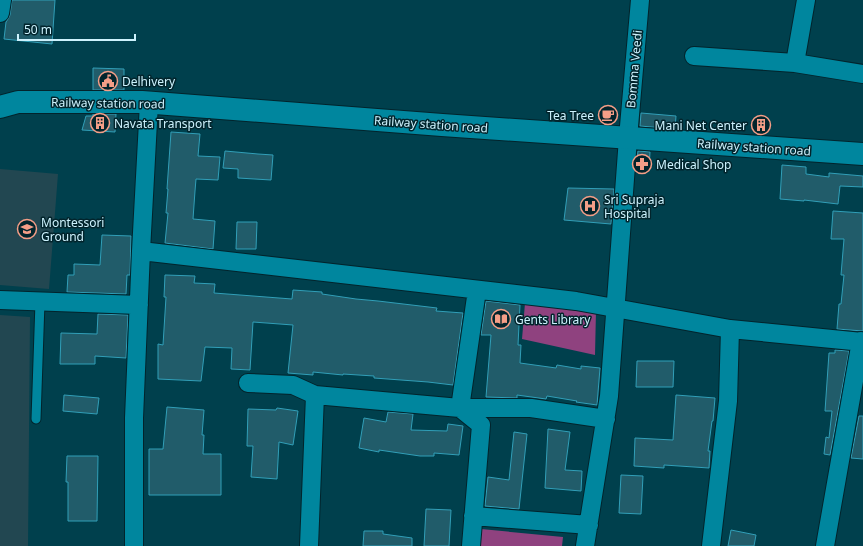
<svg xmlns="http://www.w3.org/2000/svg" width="863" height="546" font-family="'Noto Sans',sans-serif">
	<rect width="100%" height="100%" fill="#00404d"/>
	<path fill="#224751" d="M0,169l58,5 -9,115 -49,-4z
		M0,315l30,2 -2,229h-28z"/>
	<path fill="#8f427f" d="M525,303l71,7 -1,45 -73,-16z
		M481,529l82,8 -1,9h-82z"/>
	<path fill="#215c6a" stroke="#319fb8" d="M12,0h43l-3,44 -48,-5 2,-17 2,-3 2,-4z
		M93,68l31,1v21h-31z
		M641,113l35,3 -1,13 -35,-3z
		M93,114h23l-1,18 -33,-2 4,-14h7z
		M171,132l29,2 -2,22 22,1 -2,23 -22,-1 -1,12 -2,28 22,2 -2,28 -48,-6 3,-30h-2l2,-24h-1z
		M225,151l33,3 15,1 -2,25 -33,-2v-9l-15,-1z
		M638,151l12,1 -1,17 -13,-1z
		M782,165l24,2v7l23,3v-4l34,3v11l-23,-1 -2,18 -34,-4v1l-24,-2z
		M568,188l46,1 -3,35 -47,-4z
		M833,211l30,2v118l-26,-2 2,-25h2l3,-29h-3l3,-36h-13z
		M237,222h20l-1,27h-20z
		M102,235l29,1 -1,39h-3l-1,19 -59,-2 1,-17h6v-11l26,1z
		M165,275l30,1 -1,7 21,1 -1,9 78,6 1,-9 29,2v2l34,5 22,2 59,7 -1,3 27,2 -10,72 -25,-3 -54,-4v-2l-31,-2v1l-30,-3v3l-25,-2 5,-48 -40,-3 -3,48 -19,-1 1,-21 -27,-1 -4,34 -43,-2v-35l5,1 3,-48h-2z
		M486,301l34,4 -2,40h3l-1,18 36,5 1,-3 24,4v-3l19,2 -3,37 -21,-3 1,-1 -30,-5 -1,3 -29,-4v3l-31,-1 5,-62h-10z
		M98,314l30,1 -2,43 -31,-2v8h-35l1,-31 36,1z
		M835,350l14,1 -19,104 -6,-1 2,-17 3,1 3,-27h-7l4,-58h6z
		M637,361h37l-1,26h-37z
		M64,395l35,3 -2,16 -34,-3z
		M676,395l39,3 -2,23h-1l-4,30h2l-1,17 -45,-3v3l-30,-2 1,-28 38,2z
		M167,407l37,3 -2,25h2l-1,19h18v41h-72v-46h14z
		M277,408l21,3 -5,34 -14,-3 -2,37 -26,-2 2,-31h-6l1,-37 28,1z
		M388,412l25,2 -2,16 36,1 1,-7 15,2 -4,29 -25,-2v3h-14l-41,-6v2l-20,-4 5,-30 22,4z
		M859,416h4v43l-12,-1z
		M548,429l22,3 -5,38 17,1 -1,20 -36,-3z
		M514,432l13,2 -8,75 -34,-3 3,-29 21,3z
		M67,456h31l-1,65h-29v-39h-2z
		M621,475l22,1 -2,38 -22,-1z
		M426,509l25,1 -2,36h-25z
		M731,530l25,5 -2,11h-26z
		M364,531h19v3l29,4v8h-49z"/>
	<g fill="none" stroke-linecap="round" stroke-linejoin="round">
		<g stroke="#02242c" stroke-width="11">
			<path id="service" d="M36,419l4,-117"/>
		</g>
		<g stroke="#02242c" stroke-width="20">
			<path id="minor" d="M0,13l2,-13
				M694,56l101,7 68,11
				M795,63l11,-63
				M149,103l-8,148 435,50 154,28 133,13
				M0,300l139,5
				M248,383l45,2 22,10
				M460,408l21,17 -10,121
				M460,408h71l75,11
				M473,516l116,9
				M134,546v-128l7,-167
				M309,546l6,-151 145,13 17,-118
				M585,546l24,-150 19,-258 12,-138
				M711,546l17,-145 2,-72
				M825,546l36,-205"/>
		</g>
		<g stroke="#02242c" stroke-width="24">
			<path id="tertiary" d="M0,107l18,-5h124l300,23 421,29"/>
		</g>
		<use href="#service" stroke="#00869e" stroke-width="9"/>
		<use href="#minor" stroke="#00869e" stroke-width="18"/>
		<use href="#tertiary" stroke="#00869e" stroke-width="22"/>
	</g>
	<defs>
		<g id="civic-ring" transform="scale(1)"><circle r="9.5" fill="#02242c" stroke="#f49e87" stroke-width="1.5"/><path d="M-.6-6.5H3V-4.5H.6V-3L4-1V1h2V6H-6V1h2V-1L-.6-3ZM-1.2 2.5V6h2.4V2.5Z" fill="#f49e87"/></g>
		<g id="cafe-ring" transform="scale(1)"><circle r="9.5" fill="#02242c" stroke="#f49e87" stroke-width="1.5"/><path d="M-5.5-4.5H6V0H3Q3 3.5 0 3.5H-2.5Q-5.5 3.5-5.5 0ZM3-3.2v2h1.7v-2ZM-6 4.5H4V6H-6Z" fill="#f49e87"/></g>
		<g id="building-ring" transform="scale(1)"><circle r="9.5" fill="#02242c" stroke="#f49e87" stroke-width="1.5"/><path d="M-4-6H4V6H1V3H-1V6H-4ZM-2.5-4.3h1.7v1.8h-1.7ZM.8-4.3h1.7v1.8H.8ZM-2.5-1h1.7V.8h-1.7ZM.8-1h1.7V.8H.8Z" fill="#f49e87"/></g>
		<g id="pharmacy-ring" transform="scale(1)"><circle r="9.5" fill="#02242c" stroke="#f49e87" stroke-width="1.5"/><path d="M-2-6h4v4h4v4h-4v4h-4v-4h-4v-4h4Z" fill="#f49e87"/></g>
		<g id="hospital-ring" transform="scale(1)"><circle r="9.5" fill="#02242c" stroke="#f49e87" stroke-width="1.5"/><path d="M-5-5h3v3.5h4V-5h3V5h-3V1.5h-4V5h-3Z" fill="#f49e87"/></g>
		<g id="school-ring" transform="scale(1)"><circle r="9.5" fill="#02242c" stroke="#f49e87" stroke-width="1.5"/><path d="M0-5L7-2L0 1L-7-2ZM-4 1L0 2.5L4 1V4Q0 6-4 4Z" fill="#f49e87"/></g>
		<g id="library-ring" transform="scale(1)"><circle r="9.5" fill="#02242c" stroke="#f49e87" stroke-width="1.5"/><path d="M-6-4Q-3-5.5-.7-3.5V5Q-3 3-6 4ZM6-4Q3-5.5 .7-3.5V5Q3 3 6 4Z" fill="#f49e87"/></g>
	</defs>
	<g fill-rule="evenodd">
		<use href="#civic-ring" x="108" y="81"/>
		<use href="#cafe-ring" x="608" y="115"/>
		<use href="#building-ring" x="100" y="123"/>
		<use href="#building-ring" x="761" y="125"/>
		<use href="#pharmacy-ring" x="642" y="164"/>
		<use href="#hospital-ring" x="590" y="206"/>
		<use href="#school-ring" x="27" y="229"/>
		<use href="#library-ring" x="501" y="319"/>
	</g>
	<g text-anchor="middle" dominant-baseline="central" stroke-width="3" stroke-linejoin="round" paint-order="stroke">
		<g font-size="12" fill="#cdf2fd" stroke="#02242c">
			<text transform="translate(634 69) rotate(-85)">Bomma Veedi</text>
			<text transform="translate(108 103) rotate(1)">Railway station road</text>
			<text transform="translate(431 124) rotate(4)">Railway station road</text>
			<text transform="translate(754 147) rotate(4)">Railway station road</text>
		</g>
		<g font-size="12" fill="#cdf2fd" stroke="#02242c" text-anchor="start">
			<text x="122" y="81">Delhivery</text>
			<text x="594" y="115" text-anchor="end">Tea Tree</text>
			<text x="114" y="123">Navata Transport</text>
			<text x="747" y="125" text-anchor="end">Mani Net Center</text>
			<text x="656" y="164">Medical Shop</text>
			<text x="604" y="199">Sri Supraja<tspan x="604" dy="14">Hospital</tspan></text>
			<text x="41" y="222">Montessori<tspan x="41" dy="14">Ground</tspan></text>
			<text x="515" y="319">Gents Library</text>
		</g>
	</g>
	<path d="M18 34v6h117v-6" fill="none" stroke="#cdf2fd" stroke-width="2"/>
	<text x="24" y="34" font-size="12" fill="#cdf2fd" stroke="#02242c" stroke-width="3" paint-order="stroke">50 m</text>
</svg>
